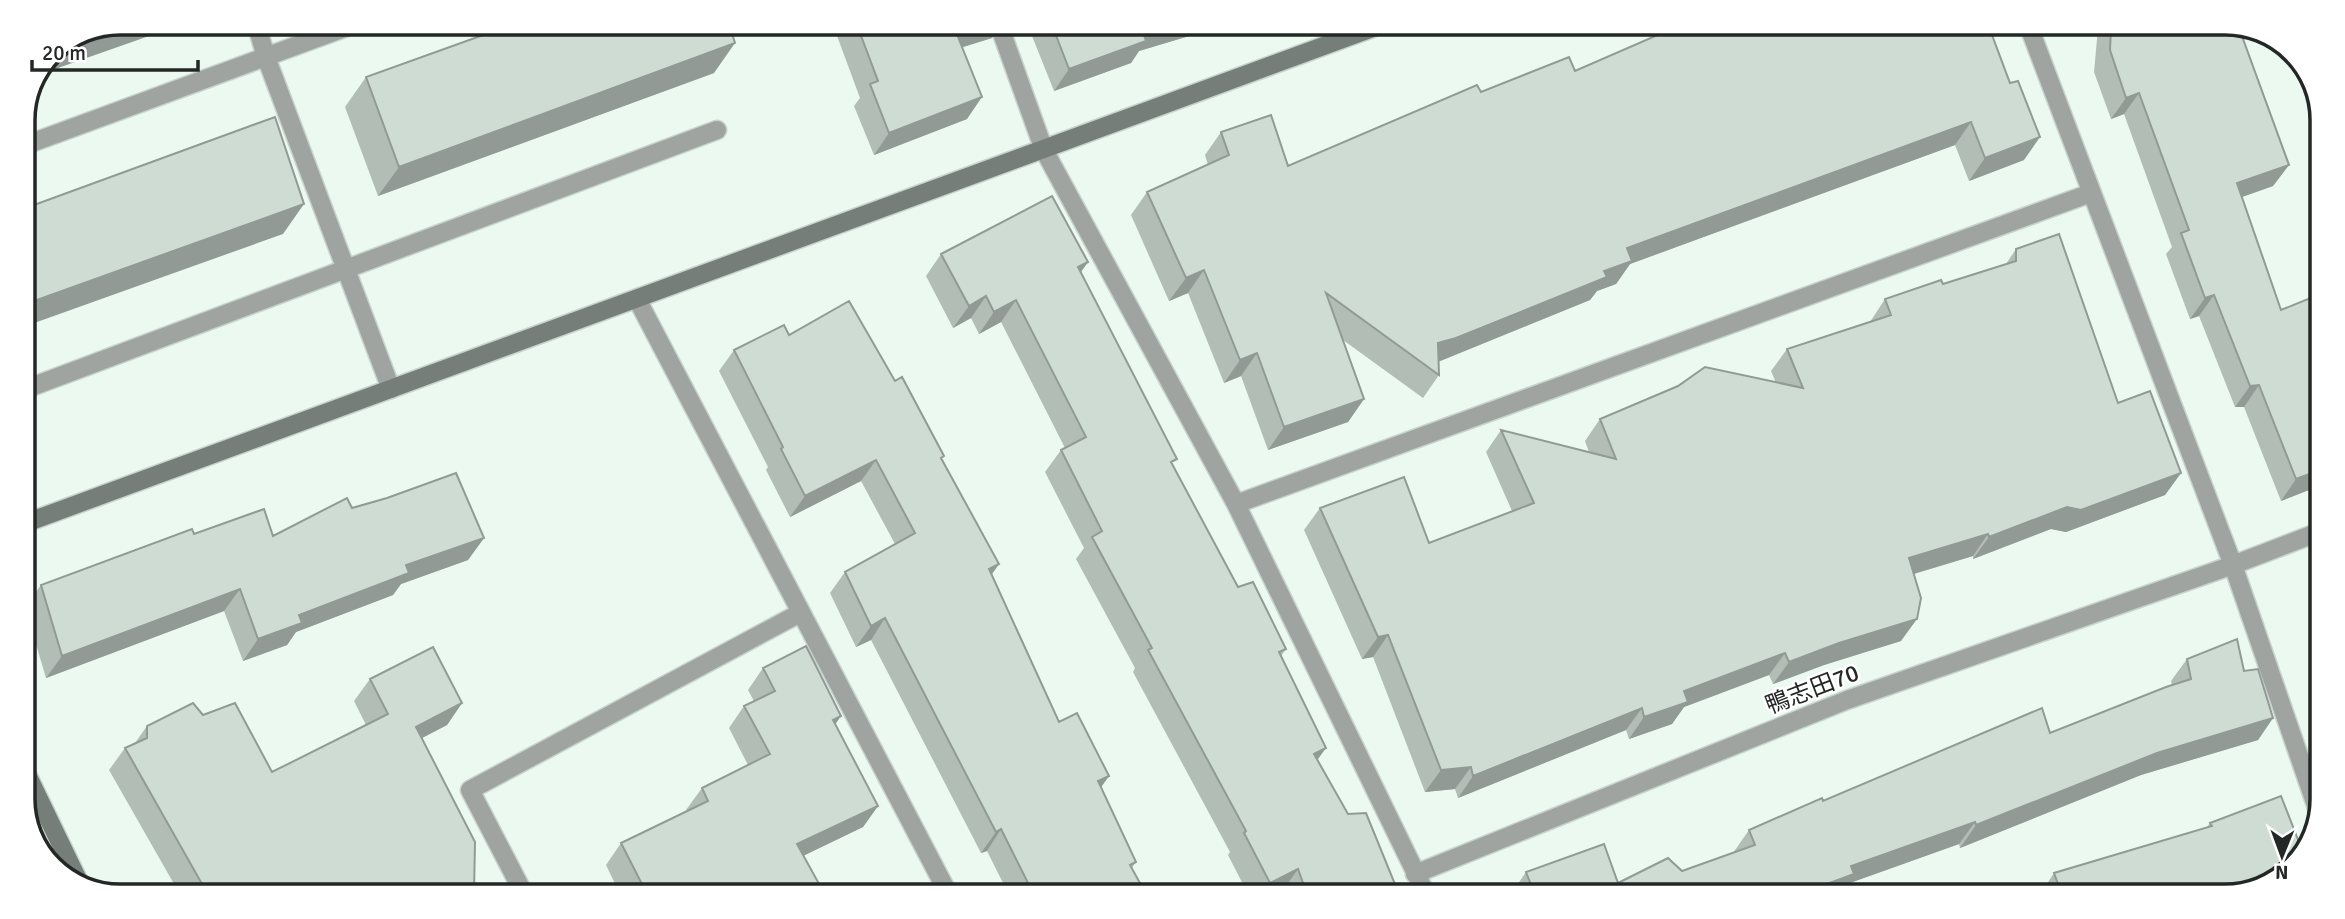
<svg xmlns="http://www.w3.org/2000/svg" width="2345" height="919" font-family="Signika,'Noto Sans JP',sans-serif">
	<rect width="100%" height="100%" fill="#ebf9f1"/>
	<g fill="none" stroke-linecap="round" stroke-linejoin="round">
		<g stroke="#c7d3cc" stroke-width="21">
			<path id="street" d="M256,23l10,34 125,332
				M999,25l45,125 192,354 190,390
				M2029,27l204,538 84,243
				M23,146l335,-123
				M637,299l311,594
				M23,390l694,-260
				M1236,504l855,-311
				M1415,874l432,-174 386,-135 86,-33
				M523,892l-53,-102 330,-177"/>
		</g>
		<g stroke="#c7d3cc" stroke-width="21">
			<path id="secondary" d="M23,524l1355,-498
				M23,766l58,120"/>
		</g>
		<use href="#street" stroke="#9fa4a1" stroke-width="18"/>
		<use href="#secondary" stroke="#767e79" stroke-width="18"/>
	</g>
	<path fill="#b2bdb6" d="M833,25h168l-9,13 -30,9 5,72 -93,36 -20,-49 6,-8z
		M1011,25h215l-87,26 -8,12 -77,28 -26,-65 -15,5z
		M1989,27l35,133 -55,21 -14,-36 -325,119 -14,20 -19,7 -7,9 -152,62 1,13 -16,23 -80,-58 21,59 -16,23 -80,28 -27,-74 -17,7 -36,-90 -19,8 -38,-86 16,-23 61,-27 -3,-10 16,-23 67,34 193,-74 94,-21z
		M2098,28h141l50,137 -16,21 -31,11 39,113 40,5 -2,171 -38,15 -37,-94h-9l-36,-91 -9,3 -24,-65 6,-7 -48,-133 -13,5 -17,-47z
		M714,73l-336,123 -33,-89 21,-30z
		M2016,249l102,154 63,70 -16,22 -99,37 -15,-3 -78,30v-3l-59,18 -13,67 -77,24 -51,19 -4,-9 -85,32 -12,17 -43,15 -3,-9 -168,68 -3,-9 -30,3 -52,-135 -11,2 -58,-129 16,-22 109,35 83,-32 -26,-59 15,-22 88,22 -4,-11 15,-22 176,-36 -5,-12 16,-22 83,-27 15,-23 58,-15 63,-20z
		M941,254l147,8 -7,10 92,194 65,121 48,62 -5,7 36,104 31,54 51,80h-116l-1,-2 -4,2h-30l-20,-39 2,-3 -97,-180 2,-4 -59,-109 8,-11 -39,-76 16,-22 4,-2 -64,-126 -22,12 -8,-16 -18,10 -27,-52z
		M789,335l153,125 57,104 -7,10 67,148 50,54 -8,11 35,75 -4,6 14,26 -138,-1 -21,-42 -6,2 -110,-213 -15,7 -26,-54 15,-21 50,-28 -34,-63 -71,36 -24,-47 2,-3 -49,-96 15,-21z
		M352,508l132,30 -16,22 -67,24 -8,11 -97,37 -9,13 -44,16 -19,-50 -178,67 -21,-71 16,-22 153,-51 79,2z
		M2187,659l57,12 29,47 -15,22 -117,35 -181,73 -1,-4 -112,40 -8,11 -328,-1 15,-22 92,11 64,-12 51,-18 16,-23 74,-29 227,-68 122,-48 -1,-4z
		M763,668l72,56 43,82 -15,21 -60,29 21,37 -205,-1 -13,-27 15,-22 66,-32 -1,-1 16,-22 46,-23 -19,-37 15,-22 10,-5 -6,-11z
		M370,679l92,24 -15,22 -25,13 52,154 -296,-1 -69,-121 16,-22 10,-5 12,-17 56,-11 69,57 94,-47 -12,-24z
		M2210,823l92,27 -77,46h-186l15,-23 153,-46z"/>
	<path fill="#919a94" d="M122,23h64l-145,51 10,-23z
		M978,25h23l-9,13 -51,16 15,-22z
		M1018,25h11l-1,1 -15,5z
		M1167,25h59l-87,26 -8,12 -77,28 15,-22 74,-37z
		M735,43l-21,30 -336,123 21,-29z
		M2139,93l-15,21 -13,5 15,-21z
		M982,97l-15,22 -93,36 15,-22z
		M1971,122l-16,23 -325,119 -14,20 -19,7 -7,9 -150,61 -14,4 12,-22 166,-72 23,-23z
		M2040,137l-16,23 -55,21 16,-23z
		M2289,165l-16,21 -51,18 15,-21z
		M304,204l-21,30 -260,93v-22z
		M1088,262l-16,22 6,-17z
		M1204,270l-16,23 -19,8 17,-23z
		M2214,295l-15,21 -9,3 15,-21z
		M986,296l-15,22 -18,10 16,-22z
		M1016,300l-15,22 -22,12 15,-22z
		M1257,353l-16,23 -17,7 16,-23z
		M2259,385l-15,22h-9l15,-21z
		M1364,399l-16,23 -80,28 16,-23z
		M876,460l-15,21 -71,36 15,-21z
		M2320,470l-1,16 -38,15 15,-22z
		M2181,473l-16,22 -99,37 -15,-3 -78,30 16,-22 78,-30z
		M1988,534l-15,22 -80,24 16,-22z
		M484,538l-16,22 -67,24 -8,11 -97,37 -9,13 -44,16 15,-22 41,-24 107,-50z
		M999,564l-15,21 5,-16z
		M240,589l-16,22 -178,67 16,-22z
		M885,618l-14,22 -15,7 15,-21z
		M1917,619l-16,22 -77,24 -51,19 16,-22 50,-19z
		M1388,635l-15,22 -11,2 16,-22z
		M1785,653l-16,22 -85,32 -12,17 -43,15 15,-22 40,-26z
		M462,703l-15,22 -46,24 15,-22z
		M1642,708l-16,22 -168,68 15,-22z
		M841,716l-15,22 7,-18z
		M2273,718l-15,22 -117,35 -181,73 16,-23 181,-72z
		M1326,748l-16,22 4,-16z
		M1471,767l-16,22 -30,3 16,-22z
		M1109,776l-15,21 4,-16z
		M878,806l-15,21 -81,39 15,-22z
		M1975,822l-16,22 -112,40 -8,11h-42l54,-29z
		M1001,829l-14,22 -6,2 15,-21z
		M1298,869l-16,23 -4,2h-16l8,-11z"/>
	<path fill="#cfdcd4" stroke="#919a94" stroke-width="2" d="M514,24h215l6,19 -336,124 -33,-90z
		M857,25h121l-22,7 26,65 -93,36 -19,-49 8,-3z
		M1052,25h115l-24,7 3,9 -77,28z
		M1676,27h313l21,56 8,-2 22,56 -55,21 -14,-36 -344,126 5,13 -28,10 3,6 -151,61 -18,5 1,32 -113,-82 38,106 -80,28 -27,-74 -17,7 -36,-90 -18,8 -39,-86 82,-37 -8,-23 50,-17 17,51 189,-81 4,7 88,-35 6,14z
		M2111,28h128l50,137 -52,18 44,127 32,-13 8,18 -1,155 -24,9 -37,-94 -9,1 -36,-91 -9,3 -24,-65 8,-3 -50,-137 -13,5 -16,-48z
		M275,117l29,87 -281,101v-96z
		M1052,196l36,66 -10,5 99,192 -6,3 67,125 15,-5 33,67 -7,3 47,96 -12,6 34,60 18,-1 33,81h-92l-9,-25 -28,14 -26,-50 2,-2 -98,-181 4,-2 -60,-111 10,-6 -41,-81 25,-13 -70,-137 -22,12 -8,-16 -17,10 -28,-52z
		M2059,234l59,169 32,-12 31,82 -100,37 -14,-3 -78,30 -1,-3 -79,24 12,40 -4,21 -78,24 -50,19 -4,-9 -101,38 4,11 -44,15 -2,-9 -169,68 -2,-9 -30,3 -53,-135 -10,2 -58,-129 84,-31 25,66 105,-40 -33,-73 115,29 -16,-40 78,-33 27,-19 98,21 -16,-39 104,-34 -6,-16 56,-19 2,4 73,-23v-12z
		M849,301l46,80 7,-4 42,79 -3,2 58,106 -10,5 70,153 18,-9 32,63 -11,5 38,81 -6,3 16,29 -113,-1 -32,-64 -5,3 -111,-214 -14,8 -26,-54 70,-39 -39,-73 -71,36 -24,-47 2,-2 -49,-97 50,-25 5,10z
		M456,473l28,65 -78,27 3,8 -110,42 3,8 -44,16 -18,-50 -178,67 -21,-71 151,-56 2,5 70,-25 9,27 74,-38 5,10 35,-10z
		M2237,639l7,32 14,-2 15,49 -116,35 -181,72 -1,-3 -124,44 3,8 -57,21h-262l-9,-23 78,-28 14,39 50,-25 14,13 73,-26 -6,-15 73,-32 1,3 219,-93 8,25 116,-46 25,-8 -4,-20z
		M806,646l35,70 -8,4 45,86 -81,38 27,49 -178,-1 -25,-49 87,-42 -6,-13 68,-34 -26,-48 31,-15 -12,-23z
		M433,647l29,56 -46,24 59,115 -1,50 -268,-1 -81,-143 22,-10v-12l46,-23 10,12 32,-12 37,69 116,-58 -18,-35z
		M2281,796l21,54 -23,30 -54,16h-174l10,-4 -7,-19 158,-47 -2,-3z"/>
	<g text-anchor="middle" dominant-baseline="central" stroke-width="5" stroke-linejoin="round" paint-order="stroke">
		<g font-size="24" fill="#232826" stroke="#fff">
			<text transform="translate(1812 689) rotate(-21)">鴨志田70</text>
		</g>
	</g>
	<path d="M0 0H2345V919H0ZM120 35H2225A85 85 0 0 1 2310 120V799A85 85 0 0 1 2225 884H120A85 85 0 0 1 35 799V120A85 85 0 0 1 120 35Z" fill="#fff" fill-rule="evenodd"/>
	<path fill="none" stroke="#232826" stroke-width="3.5" d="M120 35H2225A85 85 0 0 1 2310 120V799A85 85 0 0 1 2225 884H120A85 85 0 0 1 35 799V120A85 85 0 0 1 120 35Z"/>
	<g transform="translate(2282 856) rotate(181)" stroke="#ffffff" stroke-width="5" paint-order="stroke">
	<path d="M0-5L12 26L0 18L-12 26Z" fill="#232826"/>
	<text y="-10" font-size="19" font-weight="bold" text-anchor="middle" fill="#232826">N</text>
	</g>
	<path d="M32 60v10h166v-10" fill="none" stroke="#232826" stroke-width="3.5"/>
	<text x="42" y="60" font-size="21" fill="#232826" stroke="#ffffff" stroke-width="5" paint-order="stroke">20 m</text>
</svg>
